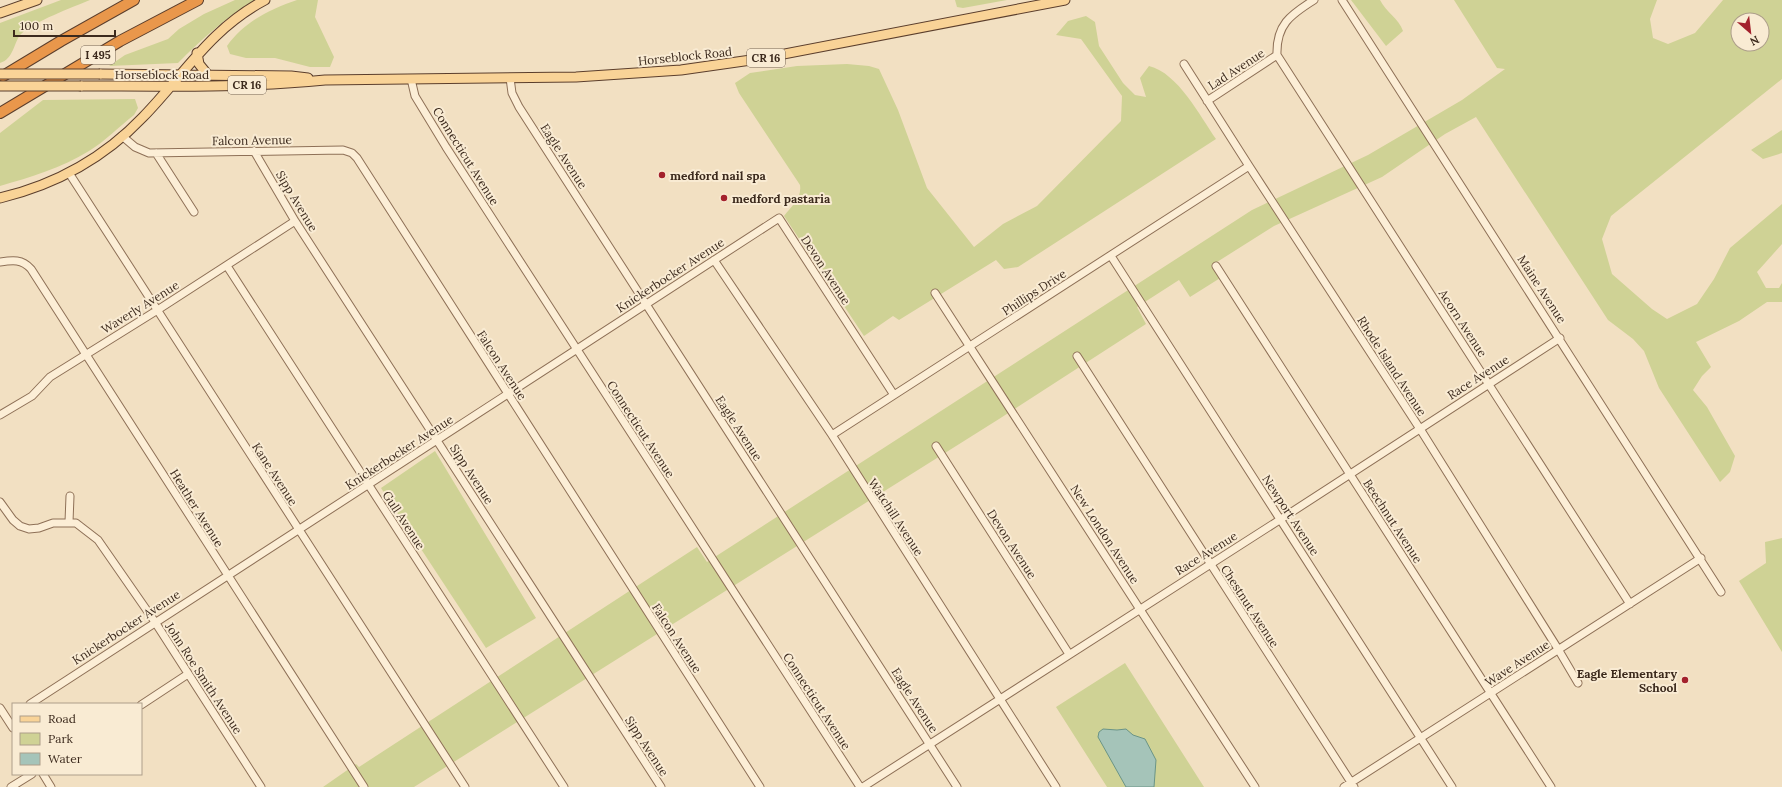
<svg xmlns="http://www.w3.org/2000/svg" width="1782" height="787" font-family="Lora,serif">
	<rect width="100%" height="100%" fill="#f2e0c2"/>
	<path fill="#cfd295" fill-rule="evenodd" d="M61,0h29c-19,8 -55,21 -69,34 -7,7 -7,25 -21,29v-40z
		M235,0h20c-29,17 -53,39 -77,63l-69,3 16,-11 43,-16 11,-10 25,-15z
		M297,0h21l-3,17 19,40 -4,10h-20l-35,-9h-29l-16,-4 -3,-8c17,-24 43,-37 70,-46z
		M955,0h52l-44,8 -6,-1z
		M1351,0h29c6,12 19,19 23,31l-17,15z
		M1454,0h203l-7,19 3,19 15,6 27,-11 28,-33h59v79l-171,137 -9,23 10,35 40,35 15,10 30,-15 17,-25 16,-31 52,-44v40l-25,28 9,16h13l3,-5v19h-15l-28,19 -43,21 15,25 -9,9 -9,14 14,17 28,49 -5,16 -10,10 -61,-94 -15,-37 -11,-12 -25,-19 -132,-203 -31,17 -63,43 -108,49 -57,36 8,13 -35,22 -11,-17 -42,27 9,17 -147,95 -585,368h-91l33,-23 3,3 338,-220 10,15 545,-352 116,-55 94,-55 43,-31 -8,-1zM1738,20h24v24h-24z
		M1086,16l9,6 4,24 24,37 12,12 11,2 -6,-19 9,-12c29,7 51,50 67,73l-198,128 -14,2 -8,-9 -97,60 -6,-4 -29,20 -80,-120c8,-10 18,-18 16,-31l-61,-92 -4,-10 15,-10 47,-7 50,-2 22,2 10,3 19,41 29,78 47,59 29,-23 34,-18 84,-85 1,-25 -41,-57 -25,-4 12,-14z
		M135,99l3,9 -4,7c-14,11 -30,27 -45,36 -28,17 -58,26 -89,35v-53l43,-33z
		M1782,130v23l-19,6 -12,-9z
		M435,451l101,167 -50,30 -105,-160z
		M1782,538v114l-43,-71 27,-18 -1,-21z
		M1125,663l79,124h-97l-51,-80z"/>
	<path fill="#a5c4b9" stroke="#6a9486" d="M1103,729l14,1 9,-1 7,6 12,4 11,21 -2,27h-28l-28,-50 1,-5z"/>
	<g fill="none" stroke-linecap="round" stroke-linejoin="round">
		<g stroke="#8e7057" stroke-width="9">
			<path id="minor" d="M1342,0l379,592
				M1277,55l353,549
				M1184,64l65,102 173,266 136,217 20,34
				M510,78l2,15 7,14 438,680
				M411,79l4,17 31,51 414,640
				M1207,101l70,-46c-1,-30 13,-40 37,-55
				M122,136l13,11 14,6 194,-3 9,3 5,5 403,629
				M254,151l41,70 366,566
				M156,153l38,59
				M69,173l396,614
				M1111,256l341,531
				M714,260l118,175 224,352
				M0,262c13,-2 22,-3 31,7l333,518
				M227,266l337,521
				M1216,266l335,521
				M935,293l320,494
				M1077,356l277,431
				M0,415l32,-19 18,-19 106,-66 139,-90
				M832,435l417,-269
				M936,446l133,208
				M0,502l13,18 7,6 9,3 10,-1 14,-5h23l22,17 57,82 106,165
				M69,522l1,-26
				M30,704l749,-486 115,177
				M141,705l47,-31
				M0,708l13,20
				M43,774l8,13
				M11,787l21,-13
				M863,787l418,-268 279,-181
				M1344,787l357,-229"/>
		</g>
		<g stroke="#5b3e2c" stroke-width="11">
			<path id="major" d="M0,13l37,-13
				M197,53l2,11 9,11
				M100,74l191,2 17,2
				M81,86c82,0 163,2 244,-6l251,-3 105,-7 77,-11 307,-59
				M0,198c54,-13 104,-40 143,-81 41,-42 67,-88 122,-117"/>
		</g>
		<g stroke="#5b3e2c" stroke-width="12">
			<path id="highway" d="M3,76l58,-35 73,-41
				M0,113l120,-72 78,-41"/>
		</g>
		<use href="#minor" stroke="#fceed6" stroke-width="7"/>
		<use href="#major" stroke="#f9d397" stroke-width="9"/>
		<use href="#highway" stroke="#e9974b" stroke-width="10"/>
		<g stroke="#5b3e2c" stroke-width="11" stroke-linecap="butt">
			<path id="major-bridge" d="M0,74h100
				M0,86h81"/>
		</g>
		<use href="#major-bridge" stroke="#f9d397" stroke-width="9"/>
	</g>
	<g fill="#a3212c" stroke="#f9ebd3" stroke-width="1.5">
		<circle cx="662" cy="175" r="4"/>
		<circle cx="724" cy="198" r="4"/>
		<circle cx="1685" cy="680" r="4"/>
	</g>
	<g text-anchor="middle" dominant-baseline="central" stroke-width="4" stroke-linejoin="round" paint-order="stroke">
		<g fill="#f9ebd3" stroke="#756454" stroke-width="1">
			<rect x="81" y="46" width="34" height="18" rx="3"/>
			<rect x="747" y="49" width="38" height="18" rx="3"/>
			<rect x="228" y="76" width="38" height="18" rx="3"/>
		</g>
		<g font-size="11" font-weight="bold" fill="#3c2a1d">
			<text x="98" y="55">I 495</text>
			<text x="766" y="58">CR 16</text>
			<text x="247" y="85">CR 16</text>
		</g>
		<g font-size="12" fill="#3c2a1d" stroke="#f9ebd3">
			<text transform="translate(685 56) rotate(-6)">Horseblock Road</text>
			<text transform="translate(1236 69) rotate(-33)">Lad Avenue</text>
			<text x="162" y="74">Horseblock Road</text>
			<text transform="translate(252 140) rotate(-1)">Falcon Avenue</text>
			<text transform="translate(466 156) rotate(58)">Connecticut Avenue</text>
			<text transform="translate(564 156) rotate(57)">Eagle Avenue</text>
			<text transform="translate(297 201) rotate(59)">Sipp Avenue</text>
			<text transform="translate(826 270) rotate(57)">Devon Avenue</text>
			<text transform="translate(670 275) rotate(-33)">Knickerbocker Avenue</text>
			<text transform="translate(1542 289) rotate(57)">Maine Avenue</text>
			<text transform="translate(1034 292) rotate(-33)">Phillips Drive</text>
			<text transform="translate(140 307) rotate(-32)">Waverly Avenue</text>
			<text transform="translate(1463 323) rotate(57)">Acorn Avenue</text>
			<text transform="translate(502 365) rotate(57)">Falcon Avenue</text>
			<text transform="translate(1392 366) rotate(57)">Rhode Island Avenue</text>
			<text transform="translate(1478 377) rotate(-33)">Race Avenue</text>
			<text transform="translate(739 428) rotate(57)">Eagle Avenue</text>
			<text transform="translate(641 429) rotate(57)">Connecticut Avenue</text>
			<text transform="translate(399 452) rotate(-33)">Knickerbocker Avenue</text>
			<text transform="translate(275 474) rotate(57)">Kane Avenue</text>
			<text transform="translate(472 474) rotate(57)">Sipp Avenue</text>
			<text transform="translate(197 508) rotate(58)">Heather Avenue</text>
			<text transform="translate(1291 515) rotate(57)">Newport Avenue</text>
			<text transform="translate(896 517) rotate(57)">Watchill Avenue</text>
			<text transform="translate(404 520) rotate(57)">Gull Avenue</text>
			<text transform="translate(1393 521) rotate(57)">Beechnut Avenue</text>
			<text transform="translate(1105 534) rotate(57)">New London Avenue</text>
			<text transform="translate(1012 544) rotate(57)">Devon Avenue</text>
			<text transform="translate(1206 553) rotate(-32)">Race Avenue</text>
			<text transform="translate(1250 606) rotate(57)">Chestnut Avenue</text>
			<text transform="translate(126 627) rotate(-33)">Knickerbocker Avenue</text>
			<text transform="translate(677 638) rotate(57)">Falcon Avenue</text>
			<text transform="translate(1517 663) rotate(-33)">Wave Avenue</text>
			<text transform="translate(204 678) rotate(57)">John Roe Smith Avenue</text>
			<text transform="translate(915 700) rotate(57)">Eagle Avenue</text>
			<text transform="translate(817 701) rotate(57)">Connecticut Avenue</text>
			<text transform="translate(647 746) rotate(57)">Sipp Avenue</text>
		</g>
		<g font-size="12" font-weight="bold" fill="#3c2a1d" stroke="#f9ebd3" text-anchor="start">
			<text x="670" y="175">medford nail spa</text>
			<text x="732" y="198">medford pastaria</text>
			<text x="1677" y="673" text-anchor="end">Eagle Elementary<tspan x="1677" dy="14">School</tspan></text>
		</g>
	</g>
	<rect x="12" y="703" width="130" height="72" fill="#f9ebd3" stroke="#ad9e8a"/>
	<rect x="20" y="716" width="20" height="6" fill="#f9d397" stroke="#ad9e8a"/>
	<text x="48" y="723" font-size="12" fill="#3c2a1d">Road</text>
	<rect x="20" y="733" width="20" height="12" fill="#cfd295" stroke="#ad9e8a"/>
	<text x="48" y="743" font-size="12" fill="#3c2a1d">Park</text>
	<rect x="20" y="753" width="20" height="12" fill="#a5c4b9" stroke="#ad9e8a"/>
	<text x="48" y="763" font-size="12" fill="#3c2a1d">Water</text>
	<g transform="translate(1750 32) rotate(152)"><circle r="19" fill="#f9ebd3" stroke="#ad9e8a"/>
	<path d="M0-3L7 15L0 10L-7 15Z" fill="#a3212c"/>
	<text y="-6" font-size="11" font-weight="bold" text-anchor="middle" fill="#3c2a1d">N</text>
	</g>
	<path d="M14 30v6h101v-6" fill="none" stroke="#3c2a1d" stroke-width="2"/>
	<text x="20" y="30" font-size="12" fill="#3c2a1d" stroke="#f9ebd3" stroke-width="3" paint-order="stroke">100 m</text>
</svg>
